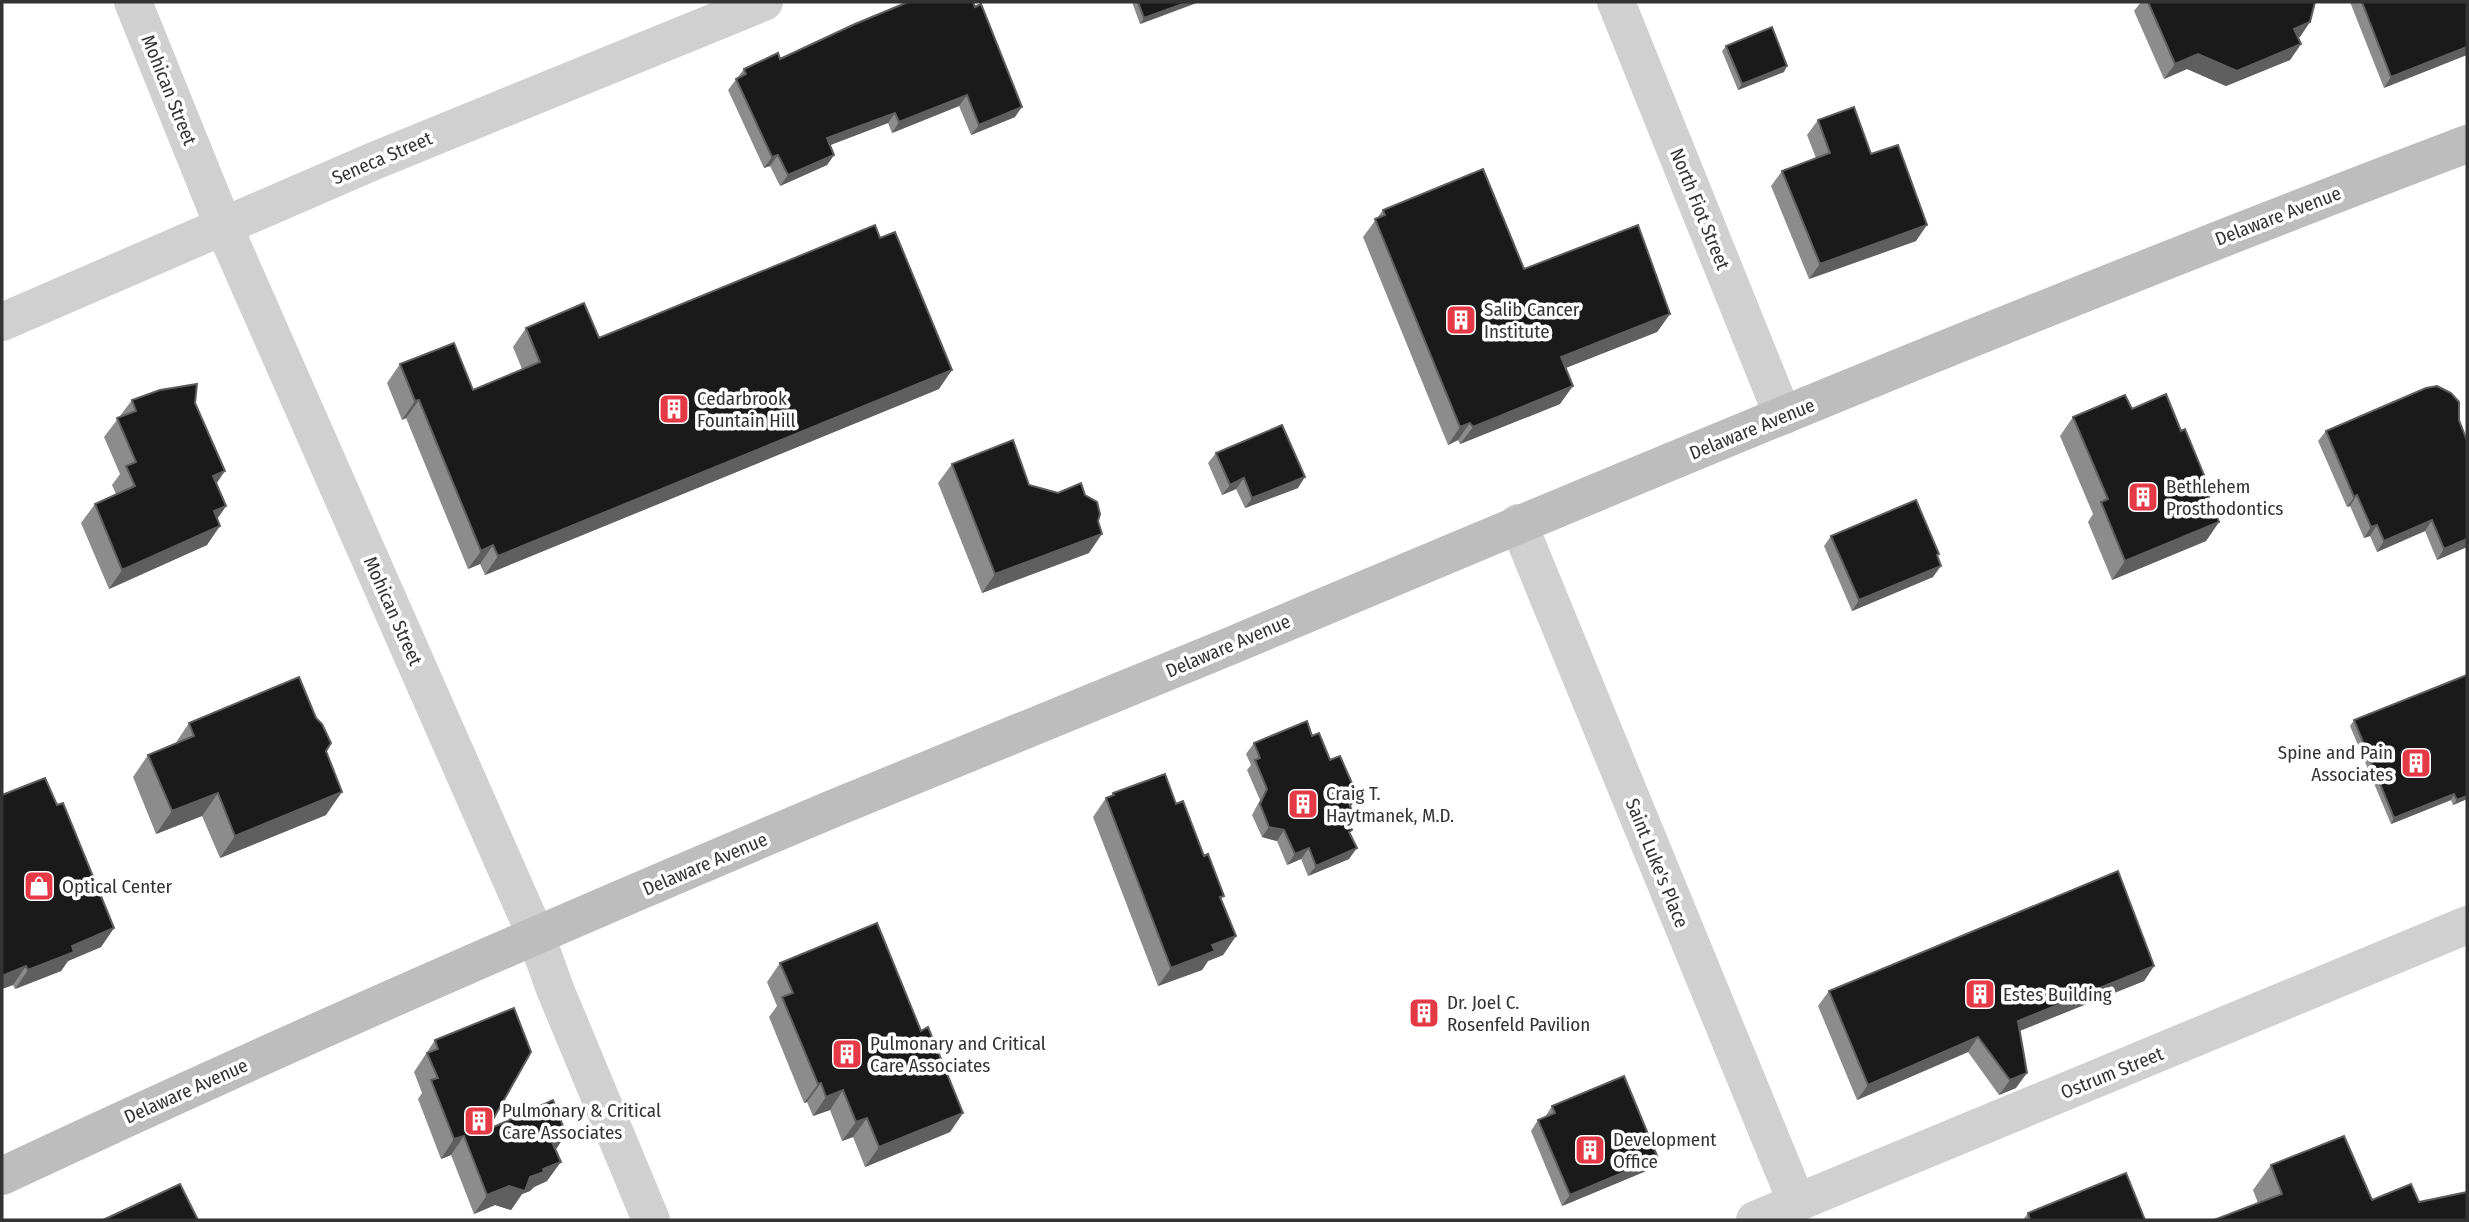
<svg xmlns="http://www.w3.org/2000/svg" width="2469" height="1222" font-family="'Fira Sans Condensed',sans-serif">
	<rect width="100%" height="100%" fill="#fff"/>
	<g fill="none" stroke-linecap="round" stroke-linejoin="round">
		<path stroke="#d0d0d0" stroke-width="38" d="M133,2l90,223 313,711 19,53 96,231
			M1616,2l167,414
			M2,322l372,-161 390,-159
			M1518,523l279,680
			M1755,1220l712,-295"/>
		<path stroke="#bdbdbd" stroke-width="38" d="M2,1176c275,-129 554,-251 835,-369 133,-55 266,-108 398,-163 408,-172 818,-343 1232,-500"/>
	</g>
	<path fill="#8c8c8c" d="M1132,2h67l-59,22z
		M2141,2h174l-5,20 -12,16 3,6 -11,16 -64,26 -39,-17 -23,10 -30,-68z
		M2350,2h117l-83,86z
		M855,24l160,93 -44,18 -12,-29 -67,27 -4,-10 -58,22 4,10 -7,10 -47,21 -10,-20 -6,2 -36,-78 16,-21 36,-10z
		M1726,46l58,26 -46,18 -16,-39z
		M1818,120l53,34 45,87 -107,38 -38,-93 11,-15 34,-13 -9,-23z
		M1383,210l141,59 146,45 -13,18 -92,36 -5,36 -100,40 -2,-4 -10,5 -85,-208z
		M526,328l73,10 340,51 -454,186 -5,-11 -12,5 -62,-151 -4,2 -15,-37 13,-19 73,26 49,-21 -9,-22z
		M132,400l63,3 21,80 10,23 -9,13 -10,26 -98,44 -28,-66 14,-19 21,-10 -4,-9 8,-11 -16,-37z
		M2073,417l134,74 12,31 -13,19 -94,39 -24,-58 5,-8 -33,-78z
		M2459,420l8,21v106l-30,13 -12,-29 -48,21 -7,-16 -6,2 -14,-32 -3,1 -29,-66 8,-10z
		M1216,453l82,35 -53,20 -9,-19 -14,6 -14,-32z
		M952,464l77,21 60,68 -107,40 -44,-110z
		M1831,536l106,21 -4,20 -81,34 -28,-65z
		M2467,675v124l-14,6 -2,-5 -60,24 -41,-98 4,-6z
		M189,723l137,28v64l-106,43 -18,-42 -46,18 -23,-57 15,-22 27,-11z
		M1312,736l46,61 -8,10 -1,52 -41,17 -7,-17 -14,6 -10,-24 -15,-4 -10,-22 8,-15 -13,-30 4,-5 -5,-11 8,-11z
		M1113,793l63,11 48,92 -3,3 15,37 -13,19 -15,6 -6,9 -44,16 -65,-169 13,-19 4,-1z
		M2,795l55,10 57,123 -13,19 -33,14 -7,10 -46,18 -2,-4 -11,4z
		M780,963l141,68 42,82 -13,19 -85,35 -12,-30 -11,4 -12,-31 -17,6 -6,-14 -3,1 -35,-86 8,-11 -10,-24z
		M2154,966l-10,15 -125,50 -3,57 -17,7 -31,-43 -111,48 -39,-94 11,-15z
		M435,1040l52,90 79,4 -11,16 -8,31 -13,6 -4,4 -8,3 -11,16 -16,-5 -21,9 -23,-59 -10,4 -23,-60 4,-6 -8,-21z
		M1552,1106l99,63 -89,37 -31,-75 7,-11 7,-3z
		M2271,1165l101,35 47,2 48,18 -209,-17 -5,-13z
		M2028,1213l117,7h-122z"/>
	<path fill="#5f5f5f" d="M1188,2h11l-59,22 4,-6z
		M2310,22l-10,15 -16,7 10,-15z
		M2301,44l-11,16 -64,26 -39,-17 -23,10 11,-15 23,-10z
		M2467,47v8l-83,33 7,-11z
		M1787,66l-3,6 -46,18 4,-6z
		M967,95l-8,11 -67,27 7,-11z
		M1022,107l-7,10 -44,18 8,-10z
		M895,113l-7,10 -68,26 7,-11z
		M778,155l-8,11 -6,2 8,-11z
		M834,155l-7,10 -47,21 8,-11z
		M1927,225l-11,16 -107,38 11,-15z
		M1670,314l-13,18 -109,43 13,-18z
		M952,370l-13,19 -454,186 13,-19z
		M1573,386l-13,18 -100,40 13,-17z
		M419,400l-13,18 -4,2 13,-19z
		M1470,423l-12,17 -10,5 12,-18z
		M225,471l-13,19 1,-14z
		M1305,477l-7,11 -53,20 7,-10z
		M1244,478l-8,11 -14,6 8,-10z
		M2357,495l-7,11 -3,1 7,-10z
		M226,506l-13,19 1,-14z
		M2432,520l-7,11 -48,21 7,-11z
		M2219,522l-13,19 -94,39 13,-19z
		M2377,525l-7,11 -6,2 7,-11z
		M220,526l-13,19 -98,44 13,-19z
		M1102,534l-13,19 -107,40 13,-19z
		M2467,539v8l-30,13 7,-11z
		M493,545l-13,19 -12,5 13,-18z
		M1941,566l-8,11 -81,34 7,-11z
		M342,792l-16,23 -106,43 15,-22z
		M218,793l-16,23 -46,18 16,-23z
		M2454,794l-3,6 -60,24 3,-6z
		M2467,796v3l-14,6 4,-5z
		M1358,797l-8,10 -2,-6z
		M1269,827l15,3 -7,11 -15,-4z
		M1309,848l-8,11 -14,6 8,-11z
		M1357,848l-8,11 -41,17 8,-10z
		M114,928l-13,19 -33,14 -7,10 -46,18 13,-19 44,-24z
		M1236,936l-13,19 -15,6 -6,9 -44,16 13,-18 41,-23z
		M26,966l-13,19 -11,4v-13z
		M2154,966l-10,15 -137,55 11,-15z
		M1978,1037l-10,15 -111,48 11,-15z
		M2027,1073l-11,15 -17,7 11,-15z
		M821,1083l-14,19 -3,1 14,-19z
		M843,1090l-13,20 -17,6 13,-19z
		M963,1113l-13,19 -85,35 14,-20z
		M867,1118l-14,19 -11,4 14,-19z
		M566,1134l-13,20 -2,-14z
		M464,1136l-13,19 -10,4 13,-20z
		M1658,1158l-7,11 -89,37 8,-11z
		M561,1162l-14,19 -13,6 -4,4 -8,3 -11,16 -16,-5 -21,9 13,-19 43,-18 13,-8z"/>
	<path fill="#1a1a1a" stroke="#5f5f5f" stroke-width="2" d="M908,2h65l2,5 6,-3 41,103 -43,18 -12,-30 -68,27 -4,-9 -68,25 7,17 -46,20 -10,-20 -6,2 -36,-78 10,-5 -2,-5 34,-16 2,6 75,-35z
		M1138,2h50l-44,16z
		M2148,2h167l-5,20 -16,7 7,15 -64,27 -39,-17 -23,10z
		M2362,2h105v45l-76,30z
		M1772,27l15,39 -45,18 -16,-38z
		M1854,107l17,47 27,-9 29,80 -107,39 -38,-93 48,-18 -12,-33z
		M1483,169l41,100 114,-44 32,89 -109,43 12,29 -100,41 -3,-4 -10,4 -85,-208 10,-4 -2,-5z
		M875,225l5,13 15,-6 57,138 -454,186 -5,-11 -12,6 -62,-151 -4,1 -15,-37 54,-21 19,47 67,-28 -14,-34 58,-25 15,35z
		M197,384l-2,19 30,68 -12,5 13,30 -12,5 6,15 -98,44 -27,-66 40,-18 -9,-20 10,-4 -19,-44 19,-7 -4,-11 28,-10z
		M2437,386l14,7 8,9v18l8,21v98l-23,10 -12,-29 -48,21 -7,-16 -6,2 -14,-32 -3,2 -28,-66 100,-43z
		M2166,394l15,37 4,-2 24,58 -3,2 13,33 -94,39 -24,-59 7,-3 -35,-82 52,-22 7,14z
		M1282,425l23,52 -53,21 -8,-20 -14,7 -14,-32z
		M1013,440l16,45 29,8 23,-10 4,12 12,7 3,12 -2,7 4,13 -107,40 -43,-110z
		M1916,500l23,54 -2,1 4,11 -82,34 -28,-64z
		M2467,675v121l-10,4 -3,-6 -60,24 -40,-98z
		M299,677l17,41 6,6 9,19 -5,8 16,41 -107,44 -17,-43 -46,18 -24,-56 46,-19 -5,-13z
		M1307,721l5,15 7,-3 11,27 10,-4 18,41 -10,4 7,17 -7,3 4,9 -3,2 8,16 -41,18 -7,-18 -14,6 -11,-24 -15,-3 -9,-23 7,-15 -12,-29 5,-2 -6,-15z
		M1165,774l11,30 7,-3 21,55 4,-2 16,42 -4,1 16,39 -24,9 3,6 -44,17 -65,-170 8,-3 -1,-2z
		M45,778l12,27 6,-2 51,125 -42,18 2,6 -46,18 -2,-4 -24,10v-181z
		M2118,871l36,95 -136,55 9,52 -17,7 -32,-43 -110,48 -39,-94z
		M877,923l44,108 7,-4 35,86 -84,34 -12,-29 -11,4 -13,-32 -17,7 -5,-14 -3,1 -36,-87 11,-4 -13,-30z
		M514,1008l17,44 -44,78 66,-30 13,34 -15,6 10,22 -18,7 1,3 -14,5 -5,14 -16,-5 -22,9 -23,-59 -10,3 -23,-59 7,-2 -11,-25 11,-4 -3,-9z
		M1624,1076l34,82 -88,37 -32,-75 17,-7 -3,-7z
		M2344,1136l28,64 39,-16 8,18 48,-10v28h-253l68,-26 -11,-29z
		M2126,1173l19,47h-115l-2,-7z
		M180,1184l18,36h-95z"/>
	<defs>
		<g id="building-square" transform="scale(1.575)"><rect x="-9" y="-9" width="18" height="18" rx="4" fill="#e63946" stroke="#fff"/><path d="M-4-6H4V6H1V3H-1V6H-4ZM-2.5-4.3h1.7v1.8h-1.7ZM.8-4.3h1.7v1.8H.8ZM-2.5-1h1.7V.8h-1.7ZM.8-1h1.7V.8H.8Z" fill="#fff"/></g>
		<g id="shop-square" transform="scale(1.575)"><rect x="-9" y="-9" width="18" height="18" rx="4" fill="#e63946" stroke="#fff"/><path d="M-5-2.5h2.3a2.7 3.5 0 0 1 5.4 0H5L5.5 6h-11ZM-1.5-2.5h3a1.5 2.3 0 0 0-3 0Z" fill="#fff"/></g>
	</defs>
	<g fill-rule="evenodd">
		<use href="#building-square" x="1461" y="320"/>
		<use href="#building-square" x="674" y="409"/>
		<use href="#building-square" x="2143" y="497"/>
		<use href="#building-square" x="2416" y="763"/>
		<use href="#building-square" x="1303" y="804"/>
		<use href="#shop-square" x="39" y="886"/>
		<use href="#building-square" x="1980" y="994"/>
		<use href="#building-square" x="1424" y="1013"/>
		<use href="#building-square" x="847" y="1054"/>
		<use href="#building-square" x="479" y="1121"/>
		<use href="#building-square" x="1590" y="1150"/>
	</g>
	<g text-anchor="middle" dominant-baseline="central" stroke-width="7" stroke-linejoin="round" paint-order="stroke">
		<g font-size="19" fill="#333" stroke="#fff">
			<text transform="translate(169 90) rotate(68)">Mohican Street</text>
			<text transform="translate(382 158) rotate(-23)">Seneca Street</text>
			<text transform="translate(1700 209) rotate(68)">North Fiot Street</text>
			<text transform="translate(2278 216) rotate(-21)">Delaware Avenue</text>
			<text transform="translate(1752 429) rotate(-22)">Delaware Avenue</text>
			<text transform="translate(393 611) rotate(66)">Mohican Street</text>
			<text transform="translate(1228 646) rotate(-23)">Delaware Avenue</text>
			<text transform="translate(1657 863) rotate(68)">Saint Luke's Place</text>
			<text transform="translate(705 864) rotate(-23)">Delaware Avenue</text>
			<text transform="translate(2112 1073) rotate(-22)">Ostrum Street</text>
			<text transform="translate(186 1091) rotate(-24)">Delaware Avenue</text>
		</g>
		<g font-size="19" fill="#333" stroke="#fff" text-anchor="start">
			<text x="1484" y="309">Salib Cancer<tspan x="1484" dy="22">Institute</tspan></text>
			<text x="697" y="398">Cedarbrook<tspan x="697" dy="22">Fountain Hill</tspan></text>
			<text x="2166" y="486">Bethlehem<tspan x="2166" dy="22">Prosthodontics</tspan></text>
			<text x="2393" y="752" text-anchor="end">Spine and Pain<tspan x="2393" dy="22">Associates</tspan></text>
			<text x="1326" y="793">Craig T.<tspan x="1326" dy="22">Haytmanek, M.D.</tspan></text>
			<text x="62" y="886">Optical Center</text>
			<text x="2003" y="994">Estes Building</text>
			<text x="1447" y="1002">Dr. Joel C.<tspan x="1447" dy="22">Rosenfeld Pavilion</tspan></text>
			<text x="870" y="1043">Pulmonary and Critical<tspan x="870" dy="22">Care Associates</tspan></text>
			<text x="502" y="1110">Pulmonary &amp; Critical<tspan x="502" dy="22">Care Associates</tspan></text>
			<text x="1613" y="1139">Development<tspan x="1613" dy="22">Office</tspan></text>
		</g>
	</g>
	<rect width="2469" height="1222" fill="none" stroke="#333333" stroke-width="7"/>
</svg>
